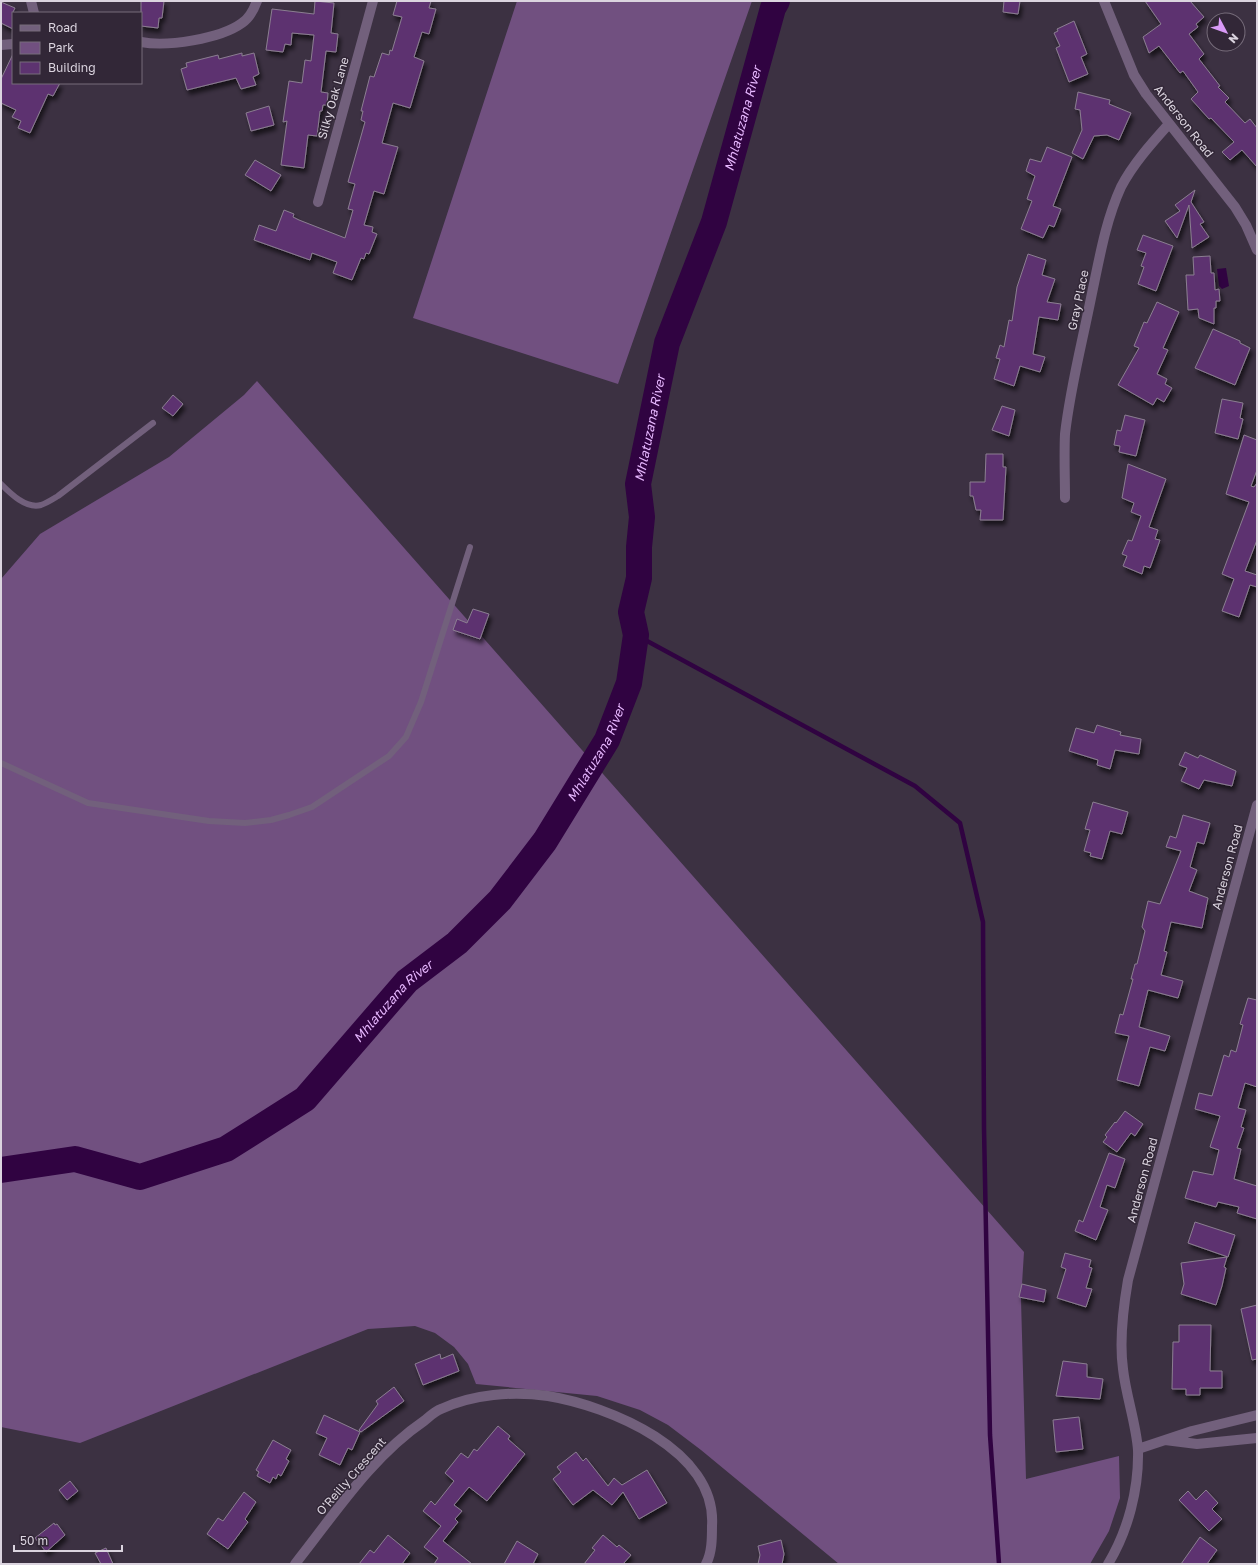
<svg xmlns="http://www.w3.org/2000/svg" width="1258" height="1565" font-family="'Golos Text',sans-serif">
	<defs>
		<filter id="shadow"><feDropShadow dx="2.5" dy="4.5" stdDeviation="2" flood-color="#0009"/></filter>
	</defs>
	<rect width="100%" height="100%" fill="#3c3142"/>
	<path fill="#715080" d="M517,1h235l-134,383 -205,-66z
		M257,381l767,871 -3,48 5,179 93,-23 1,42 -11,33 -19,33h-251l-138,-114 -33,-25 -28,-15 -43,-14 -121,-12 -8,-20 -14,-17 -19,-14 -20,-7 -47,3 -288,114 -79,-16v-848l39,-45 129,-77 75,-62z"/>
	<path fill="#300341" d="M1226,268l3,18 -7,3 -3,-3 -2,-17z"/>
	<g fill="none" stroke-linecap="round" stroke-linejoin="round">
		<path stroke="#300341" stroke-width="4.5" d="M636,635l279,151 45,37 23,99 1,206 6,307 9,129"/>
		<path stroke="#300341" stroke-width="26" id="s1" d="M1,1170l74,-11 65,18 86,-28 79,-50 102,-118 50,-38 43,-43 45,-59 62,-101 22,-57 7,-48 -5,-23 8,-34v-31l3,-30 -4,-33 29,-141 47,-121 59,-214 4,-7"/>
	</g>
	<path fill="#5d3370" stroke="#8b7e91" filter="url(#shadow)" d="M141,1h23l-2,17h-3l-1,10 -17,-2z
		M315,1l19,2 -3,30 7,1 -2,18 -10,-1 -5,41 7,1 -1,12h-4l-1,6h-2l-3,25 -9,-1 -4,33 -23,-3 6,-44 -4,1 6,-41 13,2 3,-23 6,1 3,-26 -22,-2 -1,12 -6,-1 -2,8 -17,-2 6,-41 42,5z
		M397,1h34l-2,7 7,1 -7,25 -7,-2 -8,25 10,4 -14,47 -17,-5 -11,40 16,4 -14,47 -10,-3 -10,34 9,2 -1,5 5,2 -8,20 -3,-1 -2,6 -3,-1 -9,22 -19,-7 4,-11 -25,-9 -2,7 -56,-20 5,-15 17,6 8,-21 10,4 -1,3 6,3 46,18 8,-28 -5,-1 7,-25 -7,-2 17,-60 -4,-2 2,-9h-2l9,-35 4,1 8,-24 7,2 1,-5 2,1 10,-34 -9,-2z
		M1004,1h16l-2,13 -15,-2z
		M1145,1h45l14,16 -8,7 2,3 -9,7 15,20 -5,5 21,27 -2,1 11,11 -4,4 20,21 5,-4 7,9v39l-15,-17 -12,10 -8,-8 12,-10 -23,-24 -2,1 -18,-20 7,-7 -15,-21 -3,2 -21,-27 -10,7 -6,-16 18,-13z
		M1,2l14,6 -2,4v17l-12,-6z
		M1074,21l13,33 -6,3 7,17 -19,8 -13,-34 4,-2 -6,-13 4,-2 -1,-2z
		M242,53v3l12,-3 5,21 -6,3 3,8 -15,4 -5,-11 -49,12 -6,-21 6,-2 -1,-4 32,-8 1,4z
		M13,54v29h47l-7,13 -5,-2 -18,39 -12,-5 3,-7 -9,-4 4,-7 -15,-7v-24z
		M1078,92l32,8 -1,4 22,9 -12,27 -12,-5 -13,1 -11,23 -11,-6 10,-23 -2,-20 -5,-1z
		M269,106l5,19 -23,6 -5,-18z
		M1047,147l25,10 -19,49 8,3 -7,18 -5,-2 -6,13 -22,-9 11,-28 -5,-2 8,-23 -9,-5 4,-12 11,3z
		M255,160l26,15 -10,16 -26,-16z
		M1195,190l-4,12 13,20 -4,2 9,13 -17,11 -3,-43 -12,33 -12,-17 15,-10 -5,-6z
		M1143,235l30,11 -17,45 -18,-7 6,-17 -3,-1 5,-13 -9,-3z
		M1028,254l18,6 -4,15 13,4 -8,23 14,2 -3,16 -19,-3 -6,37 12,3 -5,15 -20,-6 -6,20 -20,-7 6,-20 -4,-1 4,-13 4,2 5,-27 3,1 5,-34z
		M1210,256l1,17h3l1,17 4,-1 1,12h-4v7h-2v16l-15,-6 -1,-9 -10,1 -2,-35h8l-1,-18z
		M1157,302l22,10 -16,36 5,2 -11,24 10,5 -2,5 7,4 -8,14 -7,-4 -4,7 -35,-20 21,-37 -5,-2 10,-24 3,1z
		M1213,329l27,12v2l10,5 -15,37 -40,-17z
		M173,395l10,9 -10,12 -11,-8z
		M1222,399l21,4 -3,15 3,1 -5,20 -23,-6z
		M1002,406l13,4 -6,26 -17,-6z
		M1125,415l20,5 -9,36 -17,-4 1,-6 -6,-1 3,-15 4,1z
		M1244,435l13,5v30l-6,16 3,1 3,-4v57l-12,31 12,4v12l-7,-2 -11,32 -17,-6 12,-32 -12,-5 27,-72 -23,-8z
		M986,454h17v13h3l-3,53h-23l1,-10h-5l-3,-14h-3v-14h15z
		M1128,464l38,15 -17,48 9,3 -3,9 5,1 -10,28 -6,-2 -2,8 -19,-8 4,-10 -5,-2 6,-14 4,1 9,-25 -10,-4 3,-9 -12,-5z
		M473,609l16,5 -9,25 -27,-9 4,-11 10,4z
		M1097,725l24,7 -1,3 21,4 -2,15 -24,-4 -5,19 -13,-4 1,-5 -29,-9 7,-23 18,5z
		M1185,752l13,6 2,-3 36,16 -4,15 -28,-6 -5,9 -18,-8 6,-13 -8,-3z
		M1093,802l35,10 -6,22 -12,-3 -8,28 -12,-3 1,-3 -7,-2 6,-21 -5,-1z
		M1183,815l27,8 -6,21 -7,-2 -7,25 7,3 -8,21 19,7 -6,30 -31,-6 -7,29 3,1 -6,23 22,6 -5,17 -30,-8 -9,37 31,9 -5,15 -15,-4 -11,39 -22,-6 12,-44 -14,-3 5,-19 3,1 10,-36h-2l4,-15h2l8,-33 -3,-4 6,-26 12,3 21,-53 -15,-4 4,-11 6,2z
		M1248,998l9,2v87l-12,-4 -7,25 8,2 -5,17 3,1 -7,20 4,1 -7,30 23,7v33l-20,-6 2,-6 -21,-5 -2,5 -31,-9 8,-27 20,4 6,-25 -9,-3 10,-31 -25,-7 4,-16 13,3 12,-41 5,2 2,-7 5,2 7,-27 -3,-1z
		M1125,1111l18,13 -8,12 -4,-3 -14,19 -14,-10 4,-5 -2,-2 10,-13 1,1z
		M1109,1153l16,6 -10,29 -8,-3 -7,22 8,3 -12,30 -21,-9 4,-11 4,2z
		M1195,1222l40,13 -7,22 -40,-14z
		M1065,1253l26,7 -2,7 3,1 -6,20 6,1 -6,18 -29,-9 9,-29 -5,-2z
		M1227,1257l-3,10 2,1 -4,18 -6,19 -35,-11 3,-10 -3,-21z
		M1022,1284l24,6 -2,12 -25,-5z
		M1257,1305v54l-5,1 -11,-51z
		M1179,1325h32l-1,46h12v17h-22v7h-14v-6h-14l1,-47h6z
		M440,1354l1,5 12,-5 6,17 -36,14 -8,-21z
		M1063,1361l24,3v13l16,2 -3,20 -44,-3z
		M394,1387l10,14 -43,31 -2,-2 19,-26 -2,-3z
		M324,1415l36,17 -8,18 -4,-2 -8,17 -21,-10 8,-17 -11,-5z
		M1079,1417l4,32 -27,3 -3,-32z
		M498,1426l12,10 -2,3 17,15 -38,47 -18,-14 -15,18 8,6 -7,8 3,3 -15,19 29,23h-38l4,-6 -14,-11 17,-21 -18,-15 8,-10 4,4 19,-24 -9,-8 16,-20 7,5 6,-9 3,2z
		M273,1440l18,10 -5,9 3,2 -8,15 -3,-2 -2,5 -3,-2 -3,6 -13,-7 2,-4 -3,-2z
		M576,1452l7,9 3,-3 22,28 6,-8 8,7 25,-15 20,33 -28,16 -16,-27 -11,13 -19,-15 -20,15 -20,-26 8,-7 -4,-5z
		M70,1481l8,10 -11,9 -8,-10z
		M1206,1490l12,13 -6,6 10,10 -13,12 -30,-31 9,-9 8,9z
		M244,1492l12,10 -11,17 3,3 -20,27 -21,-15 11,-16 5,3z
		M54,1523l1,2 2,-1 8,11 -19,17 -11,-14z
		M388,1535l22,18 -8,11h-43l11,-14 4,3z
		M603,1535l14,12 2,-2 12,10 -8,9h-39l11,-14 -3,-2z
		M1200,1537l17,13 -10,14h-26z
		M781,1540l3,14 -2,10h-24l2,-9 -2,-9z
		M517,1541l21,13 -5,10h-29z
		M106,1548l7,16h-12l-6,-11z"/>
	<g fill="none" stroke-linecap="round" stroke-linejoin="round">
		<path stroke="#72607c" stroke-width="6" d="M1,484c10,10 25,25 40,21 6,-2 12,-6 17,-9l95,-73
			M1,763l87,40 121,18 36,2 26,-3 18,-5 23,-8 77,-51 17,-19 15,-35 49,-155"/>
		<path stroke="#72607c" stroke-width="10" d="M31,1l3,12
			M1104,1l30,74 12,19 89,113 11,18 11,25
			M141,42c26,5 79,-3 101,-19 8,-5 12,-14 15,-22
			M1,45l12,-1
			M318,202l55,-201
			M1065,498c0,-21 -1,-42 0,-64 5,-45 17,-91 26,-136 8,-37 14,-76 30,-111 12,-23 30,-43 47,-62
			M1165,1440l32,4 60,-6
			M1138,1449l54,-18 65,-16
			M295,1564c39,-49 76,-107 129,-143 5,-4 11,-10 17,-12 32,-15 72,-18 107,-13 61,10 169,54 164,130 0,12 0,27 -6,38
			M1108,1564c20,-33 31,-75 30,-114 -2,-27 -12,-54 -15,-81 -4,-29 0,-60 5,-89l129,-475"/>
	</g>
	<g text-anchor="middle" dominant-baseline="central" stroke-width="3" stroke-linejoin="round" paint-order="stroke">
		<g font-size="12" fill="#dbd4df" stroke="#322737">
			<text transform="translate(333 98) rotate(-74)">Silky Oak Lane</text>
			<text transform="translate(1184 121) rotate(52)">Anderson Road</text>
			<text transform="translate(1078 300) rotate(-78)">Gray Place</text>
			<text transform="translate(1227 867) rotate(-75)">Anderson Road</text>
			<text transform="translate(1142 1180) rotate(-75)">Anderson Road</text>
			<text transform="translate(351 1476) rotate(-49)">O'Reilly Crescent</text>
		</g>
		<g font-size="13" font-style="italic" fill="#e6b6fe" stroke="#322737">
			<text stroke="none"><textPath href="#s1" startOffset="1442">Mhlatuzana River</textPath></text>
			<text stroke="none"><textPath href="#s1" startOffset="1118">Mhlatuzana River</textPath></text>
			<text stroke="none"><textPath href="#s1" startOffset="782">Mhlatuzana River</textPath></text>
			<text stroke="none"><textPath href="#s1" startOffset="458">Mhlatuzana River</textPath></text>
		</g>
	</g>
	<rect width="1258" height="1565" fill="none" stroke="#dbd4df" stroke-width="4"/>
	<rect x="12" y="12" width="130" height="72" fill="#322737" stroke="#766c7a"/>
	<rect x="20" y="25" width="20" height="6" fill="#72607c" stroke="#766c7a"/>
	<text x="48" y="32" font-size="12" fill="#dbd4df">Road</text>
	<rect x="20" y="42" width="20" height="12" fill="#715080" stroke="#766c7a"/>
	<text x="48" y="52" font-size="12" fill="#dbd4df">Park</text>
	<rect x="20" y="62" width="20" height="12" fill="#5d3370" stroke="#766c7a"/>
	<text x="48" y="72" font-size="12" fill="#dbd4df">Building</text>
	<g transform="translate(1226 32) rotate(131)"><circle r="19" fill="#322737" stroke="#766c7a"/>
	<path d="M0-3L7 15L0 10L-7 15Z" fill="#d99af7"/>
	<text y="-6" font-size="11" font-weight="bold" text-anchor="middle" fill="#dbd4df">N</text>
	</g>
	<path d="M14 1545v6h108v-6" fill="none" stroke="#dbd4df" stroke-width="2"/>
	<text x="20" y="1545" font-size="12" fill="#dbd4df" stroke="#322737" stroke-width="3" paint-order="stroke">50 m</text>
</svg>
